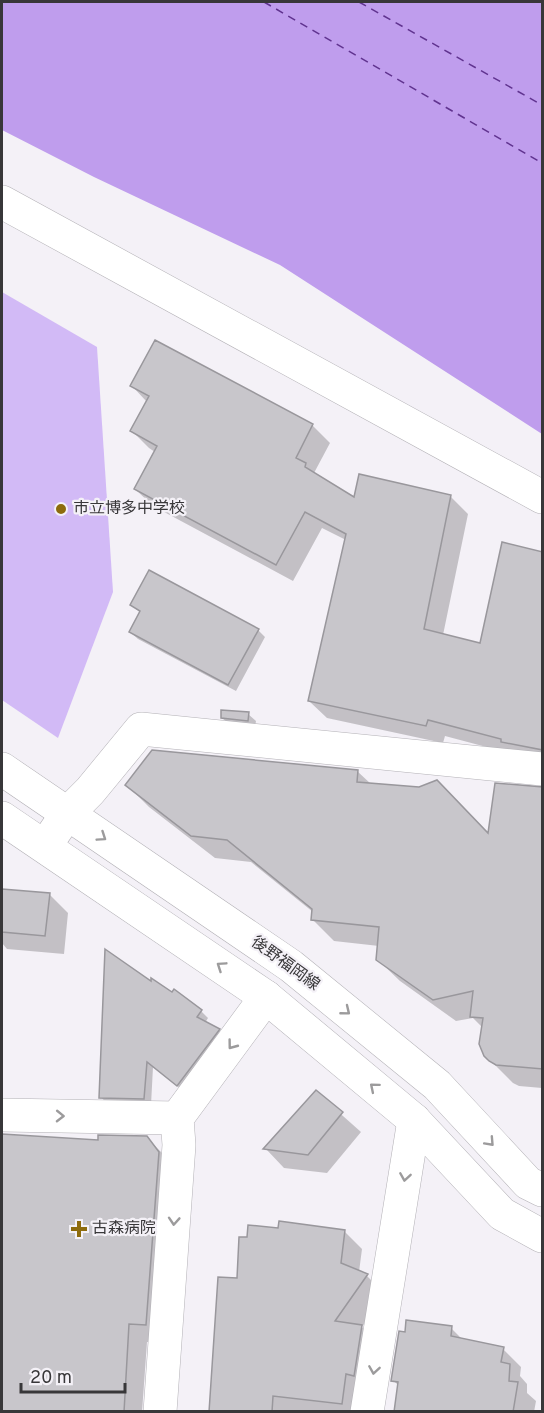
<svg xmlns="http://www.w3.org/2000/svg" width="544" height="1413" font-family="Overpass,'Noto Sans JP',sans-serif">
	<rect width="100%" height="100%" fill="#f4f1f7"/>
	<path fill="#d2baf6" d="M2,292l95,55 16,245 -55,146 -56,-38z"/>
	<path fill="#bf9ded" d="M2,2h540v432l-262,-169 -186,-88 -92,-47z"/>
	<path fill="#0003" d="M156,342l157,84 17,17 -16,30 41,26 96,-2 17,17 -25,121 38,10 61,-92v203l-25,-1 -72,-19 -2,7 -116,-25 -18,-17 37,-161 -24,-12 -29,53 -140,-75 -18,-17 20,-37 -6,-4 -17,-17 15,-29 -15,-16z
		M131,605l127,25 7,7 -29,54 -98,-52 -8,-7 11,-19z
		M248,714l8,7 -1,6 -25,-2 -8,-7z
		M357,771l14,13 118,51 53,-44v297l-23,-2 -6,-3 -23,-23 -7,-32 -10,-10 -17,3 -56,-40 -23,-22 2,-13 -45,-5 -22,-22 1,-7 -62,-50 -36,-4 -66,-51 -22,-22z
		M2,890l47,4 19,19 -4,41 -57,-5 -5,-6z
		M152,983l49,28 7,7 -3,5 14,7 7,7 -41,55 -32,-25 -2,38h-43l-7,-8z
		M316,1092l45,40 -34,41 -43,-5 -18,-19z
		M2,1135l97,7 48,-4 18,18 -2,187 -16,-1 -5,70h-140z
		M344,1231l18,18 -3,23 8,4 18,18 -23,33 17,18 -18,67h-151l29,-132z
		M451,1328l12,12 40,9 18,18 -1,9 7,8v9l9,8 -2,11h-139l4,-26 -6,-6z"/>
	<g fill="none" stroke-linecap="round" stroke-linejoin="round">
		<path stroke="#60338f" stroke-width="1.5" stroke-dasharray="8 6" stroke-linecap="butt" d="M264,2l278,161
			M359,2l183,103"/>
	</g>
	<path fill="#c8c6cb" stroke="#99979c" stroke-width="1.5" d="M155,340l158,84 -17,34 10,5 -1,4 49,30 5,-23 92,21 -27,134 56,14 22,-101 41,10v198l-42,-8v-3l-73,-19 -2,6 -118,-25 38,-167 -41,-22 -29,53 -142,-76 23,-43 -27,-15 19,-35 -19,-10z
		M149,570l110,59 -31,56 -99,-53 11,-21 -10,-6z
		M221,710l28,2 -1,9 -27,-3z
		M152,750l206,20 -1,12 62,5 18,-7 51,53 7,-50 48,4v282l-47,-4 -7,-4 -5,-5 -5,-12 4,-26 -13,-1 3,-26 -40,9 -57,-40 3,-33 -68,-7 1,-11 -85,-69 -36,-4 -66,-51z
		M2,889l48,4 -5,43 -43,-4z
		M105,949l46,32v-3l21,14 2,-3 28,21 -5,7 23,12 -43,57 -30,-24 -3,37 -45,-1z
		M316,1090l27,22 -35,43 -45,-6z
		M2,1134l96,6v-5l49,1 12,16 -13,173 -17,-1 -5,88h-122z
		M279,1221l66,9 -4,33 27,11 -33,47 27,4 -8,51 -8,-2 -4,30 -69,-8 -1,16h-63l9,-135 19,1 2,-41h8l1,-12 30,3z
		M406,1320l46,6 -1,10 53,11 -3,15 9,2 -1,17 9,1 -5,30h-119l4,-30 -7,-1 8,-50 6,1z"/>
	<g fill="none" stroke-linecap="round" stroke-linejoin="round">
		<g stroke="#b3b1b6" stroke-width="34">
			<path id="minor" d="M45,846l22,-32 23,-23 51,-62 401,40
				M2,1115l175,3
				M160,1412l19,-267 -2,-27 89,-121
				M367,1412l47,-292"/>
		</g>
		<g stroke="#b3b1b6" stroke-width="34">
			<path id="tertiary" d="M2,202l540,295"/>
		</g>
		<g stroke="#b3b1b6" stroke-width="34">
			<path id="secondary" d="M2,769l289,197 146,119 91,98 14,7
				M2,818l264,179 148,123 88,94 40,22"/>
		</g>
		<use href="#minor" stroke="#fff" stroke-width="33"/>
		<use href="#tertiary" stroke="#fff" stroke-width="33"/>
		<use href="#secondary" stroke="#fff" stroke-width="33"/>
	</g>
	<defs><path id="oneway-chevron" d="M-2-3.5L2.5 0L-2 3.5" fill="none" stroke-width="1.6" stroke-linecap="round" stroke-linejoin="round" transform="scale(1.5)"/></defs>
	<g stroke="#9c9b9c">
		<use href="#oneway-chevron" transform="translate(102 837) rotate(34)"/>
		<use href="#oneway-chevron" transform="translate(221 966) rotate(-146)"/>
		<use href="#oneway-chevron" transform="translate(346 1011) rotate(39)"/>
		<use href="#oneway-chevron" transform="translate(232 1045) rotate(127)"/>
		<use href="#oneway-chevron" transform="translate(374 1087) rotate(-140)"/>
		<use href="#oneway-chevron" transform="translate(60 1116) rotate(1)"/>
		<use href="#oneway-chevron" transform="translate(490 1142) rotate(47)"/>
		<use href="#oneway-chevron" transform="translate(405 1177) rotate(99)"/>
		<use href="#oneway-chevron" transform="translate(174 1221) rotate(94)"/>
		<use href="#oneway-chevron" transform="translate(374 1370) rotate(99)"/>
	</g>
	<g fill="#8d6b0d" stroke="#f4f1f7" stroke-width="2">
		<circle cx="61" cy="509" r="6"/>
		<path d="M76 1220h6v6h6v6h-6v6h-6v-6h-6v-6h6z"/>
	</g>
	<g text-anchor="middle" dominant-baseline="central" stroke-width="4.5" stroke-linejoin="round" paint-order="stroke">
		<g font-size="16" fill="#383739" stroke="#f4f1f7" text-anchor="start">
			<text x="73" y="509">市立博多中学校</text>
			<text x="92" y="1229">古森病院</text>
		</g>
		<g font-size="16" fill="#383739" stroke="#f4f1f7">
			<text transform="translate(285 964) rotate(36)">後野福岡線</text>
		</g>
	</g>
	<rect width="544" height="1413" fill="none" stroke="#383739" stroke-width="6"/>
	<path d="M21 1383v9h104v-9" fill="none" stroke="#383739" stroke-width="3"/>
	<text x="30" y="1383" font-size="18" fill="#383739" stroke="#f4f1f7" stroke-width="4.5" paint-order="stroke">20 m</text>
</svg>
